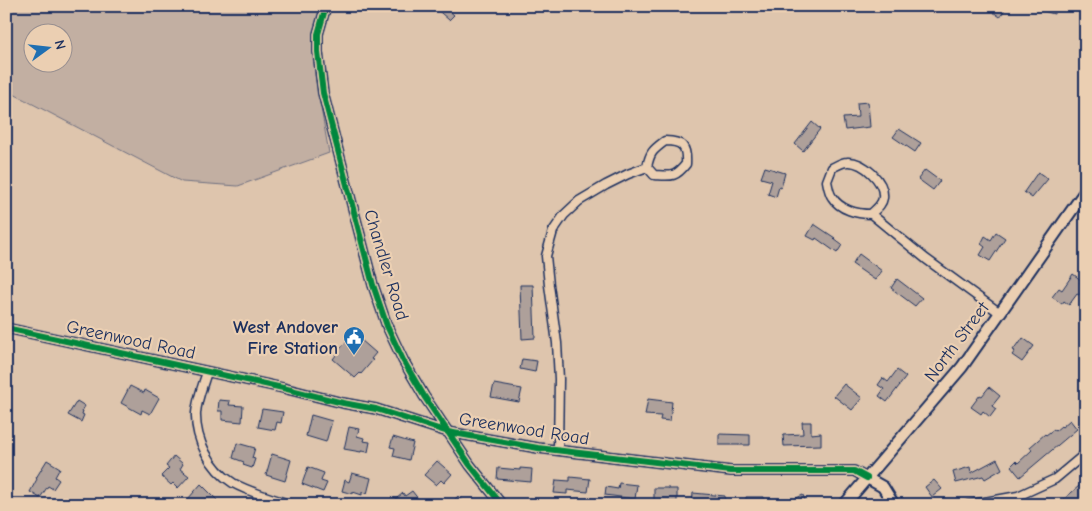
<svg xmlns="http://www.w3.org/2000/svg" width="1092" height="511" font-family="'Comic Neue',sans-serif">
	<rect width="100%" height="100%" fill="#dec5ad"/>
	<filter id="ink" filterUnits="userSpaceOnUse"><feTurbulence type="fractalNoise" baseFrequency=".02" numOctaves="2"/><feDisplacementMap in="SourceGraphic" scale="10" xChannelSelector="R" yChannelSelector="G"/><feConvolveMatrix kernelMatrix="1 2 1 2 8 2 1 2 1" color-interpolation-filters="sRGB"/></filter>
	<g filter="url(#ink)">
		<path fill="#c2afa2" stroke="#6e6f80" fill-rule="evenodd" d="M8,6h315l-8,69 14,78 -91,33 -56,-4 -176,-92v-79zM32,32h30v30h-30z"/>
		<path fill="#aea09a" stroke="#1b2f5e" d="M433,6h11l10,9 -5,5z
			M985,6h22l-7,11z
			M1033,6h23l-2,8 -21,-6z
			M868,102l2,25 -25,3 -2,-12 15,-1 -1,-14z
			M812,122l8,7 -17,22 -8,-7z
			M899,129l22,14 -6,9 -22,-15z
			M765,167l20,6 -4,15 -2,-1 -3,10 -8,-3 4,-13 -11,-3z
			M925,170l15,11 -7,9 -15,-11z
			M1038,172l10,7 -16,19 -8,-6z
			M814,224l21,14 -1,1 8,6 -5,8 -21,-15 -1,2 -8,-4z
			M996,232l9,6 -15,23 -10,-6 5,-8 -4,-3 4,-8 6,4z
			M859,254l23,17 -7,9 -23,-16z
			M1073,274l8,6 -1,3 4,3 -5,9 -2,-1 -8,11 -5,-4 -2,3 -10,-7 7,-9 3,2z
			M897,279l25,19 -7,8 -24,-18z
			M520,285h13l2,53 -13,1z
			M353,333l23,20 -5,6 2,1 -12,14 -1,-1 -5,5 -22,-19 4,-5h-1z
			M1023,338l11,8 -12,16 -10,-7 3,-4 -2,-1 5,-7 1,1z
			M522,359l15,2 -2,11 -15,-3z
			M897,370l9,7 -19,25 -8,-6 5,-7 -6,-4 5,-7 5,4z
			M494,384l28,5 -3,13 -28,-5z
			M844,384l18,14 -10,12 -18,-14z
			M130,386l14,7 1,-3 14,8 -9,16 -8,-4 -1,4 -20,-11z
			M989,387l11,9 -8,10 4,3 -6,8 -7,-6 -2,3 -10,-7 9,-12 2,1z
			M648,399l24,3 -2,19 -10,-1 1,-4 -16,-1z
			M219,400l11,1 -1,4 14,1 -1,16 -20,-2v-9h-4z
			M77,401l8,5 -3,5h1l-1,3 2,1 -3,7 -13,-7z
			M262,409l21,3 -2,11 -4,-1 -2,8 -17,-3z
			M311,415l21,6 -6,21 -20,-6z
			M1070,420l7,9 -57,48 -9,-11 5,-5 2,2 14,-13 -2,-3 15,-13 1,1 8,-6 1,2 6,-5 1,1z
			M802,422h9v12l10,-1v12l-37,1 -1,-11 20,-1z
			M349,427l10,2 -2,7 7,2 -1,3 7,1 -2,10 -7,-1v1l-17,-3z
			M719,434l31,1v10h-31z
			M393,437l20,6 -4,17 -16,-4 2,-8 -5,-1z
			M237,443l18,5 -3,10 3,1 -3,9 -9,-3 1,-3 -11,-4z
			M272,454l19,6 -6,21 -19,-6z
			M174,456l9,8 -3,5 9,7 -11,12 -5,-5 -2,2 -10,-9 8,-8 -3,-2z
			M997,459l5,10 -17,10 -2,-3 -27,7 -3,-11 17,-5 1,6z
			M47,460l13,8 -5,9 4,3 -6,9 -5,-3 -8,12 -10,-6 7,-13 -1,-1z
			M437,461l15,13 -8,9 -3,-3 -5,5 -12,-10z
			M308,467l16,6 -3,8 6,2 -4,9 -21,-8z
			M498,468l22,2v-2l12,1 -1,13 -34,-3z
			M352,473l19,5 -4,16 -5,-2v3l-9,-3v2l-11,-3 3,-11 4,2z
			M570,477l20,2 -2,13 -21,-2v4l-13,-1 2,-13 14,1z
			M934,480l8,9 -10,8 -7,-10z
			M1086,480v15l-11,10h-18z
			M619,483l18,2 -2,14 -30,-4 1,-8 12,2z
			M201,484l16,16 -4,5h-19l-6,-6z
			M654,488h15v1h8v13h-14v3h-7v-3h-2z
			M412,491l11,14h-34l14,-12 2,3z
			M693,493l32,3 -1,9h-32z
			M803,495l4,10h-26z
			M458,496l9,9h-18z
			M746,497h18v8h-18z"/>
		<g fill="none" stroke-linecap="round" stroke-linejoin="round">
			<g stroke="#1b2f5e" stroke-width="11">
				<path id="minor" d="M665,141c18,0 22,6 21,23 -11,14 -15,12 -32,11l-7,-8c3,-15 6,-17 18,-26z
					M871,214c-14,0 -31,-4 -39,-17 -3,-4 -4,-11 -5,-16l5,-13c4,-2 10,-6 15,-6 16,-1 38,19 36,36 -1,7 -7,11 -12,16l55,45 74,54
					M207,372c-4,13 -10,27 -11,41 -1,26 14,56 37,70 18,10 39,15 58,22
					M558,450l1,-71 -2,-36 -8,-58 -3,-29 7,-25 11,-16 15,-14 27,-16 22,-11 19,-7
					M968,505l50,-9 37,-17 31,-26"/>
			</g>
			<g stroke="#1b2f5e" stroke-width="12">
				<path id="tertiary" d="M326,6l-8,28v18l5,41 50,192 14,41 16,34 21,36 46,69 32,40
					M6,328l277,60 60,15 33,6 72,23 90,16 193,23h123l13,7"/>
			</g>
			<g stroke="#1b2f5e" stroke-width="14">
				<path id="secondary" d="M867,478l16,9 11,18
					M844,505l118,-138 124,-177"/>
			</g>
			<use href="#minor" stroke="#ebcfb2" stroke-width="8"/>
			<use href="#tertiary" stroke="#ebcfb2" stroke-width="9"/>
			<use href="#secondary" stroke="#ebcfb2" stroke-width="10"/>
			<g stroke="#ebcfb2" stroke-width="9">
				<path id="cycleway" d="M326,6l-8,28v18l5,41 50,192 14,41 16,34 21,36 46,69 32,40
					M6,328l277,60 60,15 33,6 72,23 90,16 193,23h123l13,7"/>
			</g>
			<use href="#cycleway" stroke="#00873e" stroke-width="6"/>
		</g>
	</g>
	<defs>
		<g id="civic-pin" transform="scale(1.125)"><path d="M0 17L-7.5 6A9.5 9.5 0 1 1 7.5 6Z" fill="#1f6fb2" stroke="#ebcfb2"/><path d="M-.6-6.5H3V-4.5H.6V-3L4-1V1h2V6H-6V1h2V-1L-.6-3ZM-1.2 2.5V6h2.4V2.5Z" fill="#fff"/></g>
	</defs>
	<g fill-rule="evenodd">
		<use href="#civic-pin" x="354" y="337"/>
	</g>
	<g text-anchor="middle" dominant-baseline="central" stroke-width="4.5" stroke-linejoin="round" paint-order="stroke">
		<g font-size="18" fill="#1b2f5e" stroke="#ebcfb2">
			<text transform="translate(386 265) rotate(73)">Chandler Road</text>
			<text transform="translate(131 340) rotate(12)">Greenwood Road</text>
			<text transform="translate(957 342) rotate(-53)">North Street</text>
			<text transform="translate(524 429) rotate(9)">Greenwood Road</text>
		</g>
		<g font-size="18" font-weight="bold" fill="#1b2f5e" stroke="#ebcfb2" text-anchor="end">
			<text x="338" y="327">West Andover<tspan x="338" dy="21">Fire Station</tspan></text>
		</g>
	</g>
	<rect width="1092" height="511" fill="none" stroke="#ebcfb2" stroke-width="25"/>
	<rect x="12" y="12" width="1067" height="486" fill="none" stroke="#1b2f5e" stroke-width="2" filter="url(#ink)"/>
	<g transform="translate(48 48) rotate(75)"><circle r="24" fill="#ebcfb2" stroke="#988f90"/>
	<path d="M0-4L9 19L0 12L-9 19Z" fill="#1f6fb2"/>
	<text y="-8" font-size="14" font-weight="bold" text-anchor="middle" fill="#1b2f5e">N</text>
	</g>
</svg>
